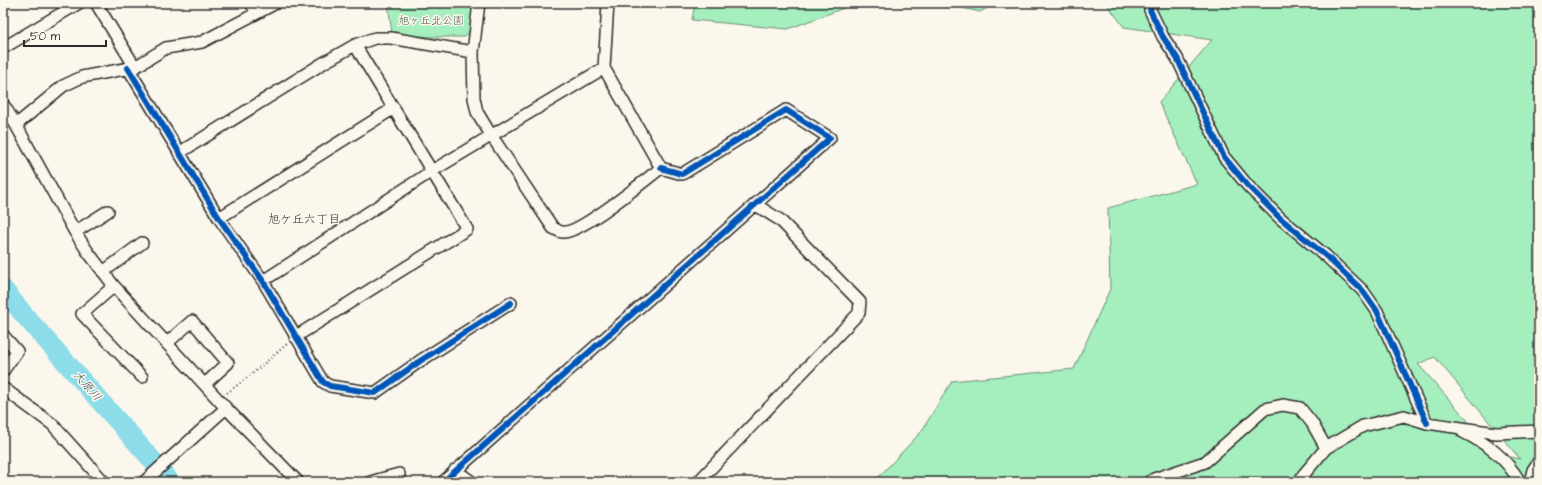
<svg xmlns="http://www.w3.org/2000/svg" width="1542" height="485" font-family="'Architects Daughter','Klee One',sans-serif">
	<rect width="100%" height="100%" fill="#fbf7ec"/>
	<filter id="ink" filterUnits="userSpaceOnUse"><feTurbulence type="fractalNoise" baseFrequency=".025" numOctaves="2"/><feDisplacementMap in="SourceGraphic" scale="8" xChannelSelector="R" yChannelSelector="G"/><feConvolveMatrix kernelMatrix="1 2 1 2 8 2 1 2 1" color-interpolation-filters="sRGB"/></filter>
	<g filter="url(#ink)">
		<path fill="#a5efbe" stroke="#688d74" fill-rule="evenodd" d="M388,3h86l-4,28 -5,6h-33l-40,-3z
			M695,3h162l-69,26 -96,-9z
			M940,3h56l-16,9z
			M1106,3h433v479h-665l47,-50 31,-51 122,-12 36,-80 -2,-81 89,-24 -38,-82 53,-62 -88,-13zM1435,357l85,102 -23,-5 -79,-90z"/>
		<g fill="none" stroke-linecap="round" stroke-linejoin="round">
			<path stroke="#8cdce9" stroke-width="20" d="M3,289l22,27 128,145 17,21"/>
			<g stroke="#2b2b2b" stroke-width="14">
				<path id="minor" d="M96,3l39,64
					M251,3l6,10
					M1151,3l-1,7 13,27 14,21 47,99 24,29 32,32 46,38 37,35 14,20 50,112
					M3,48l76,-45
					M473,52l1,46 3,14 14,23 62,93c3,1 6,4 9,4 17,3 82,-51 99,-64l-57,-100
					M128,68l91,150 44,63 60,101 7,4 45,7 45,-32 91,-58
					M3,104l13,21 59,107 13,20 26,34 112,122 72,74
					M16,125l47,-39 19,-9 53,-10 31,-19 36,-6 74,-39
					M179,153l146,-91 30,-17 20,-7h16l82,14 6,-49
					M219,218l175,-110
					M75,232l33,-21
					M103,272l39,-29
					M263,281l169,-110 172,-103 4,-65
					M114,286l-32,28 60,63
					M3,335l14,16 -14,20
					M295,337l172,-108 -112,-184
					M167,343l25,-22 36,42 -23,21
					M3,388l49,36 52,58
					M1463,432c26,13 42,25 57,50
					M455,470l17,12
					M144,482l82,-74
					M370,482l29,-8 -1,8
					M443,482l387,-344 -44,-28 -104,64 -21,-6
					M698,482l161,-169 1,-11 -80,-82 -24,-15
					M1149,482l5,-3 51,-17 60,-53 18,-4 17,3 12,15 14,25
					M1299,482l5,-8 22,-26 37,-22 41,-10 23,7 69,10 43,-2
					M1530,482l3,-12 6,-9"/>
			</g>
			<path stroke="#2b2b2b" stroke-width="2" stroke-dasharray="1 3" stroke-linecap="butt" d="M227,393l25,-19 35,-30"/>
			<use href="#minor" stroke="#fbf7ec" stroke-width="11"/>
			<g stroke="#fbf7ec" stroke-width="8">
				<path id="cycleway" d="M1151,3l-1,7 13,27 14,21 47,99 24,29 32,32 46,38 37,35 14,20 50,112
					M128,68l91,150 44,63 60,101 7,4 45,7 45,-32 91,-58
					M443,482l387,-344 -44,-28 -104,64 -21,-6"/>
			</g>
			<use href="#cycleway" stroke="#0057b8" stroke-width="6"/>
		</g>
	</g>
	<g text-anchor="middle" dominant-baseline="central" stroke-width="3" stroke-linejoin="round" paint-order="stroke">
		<g font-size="11" fill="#4a5c50" stroke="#fbf7ec">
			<text x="431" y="20">旭ヶ丘北公園</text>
		</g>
		<g font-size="12" fill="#2b2b2b" stroke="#fbf7ec">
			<text x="304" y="219">旭ケ丘六丁目</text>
		</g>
		<g font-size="12" font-style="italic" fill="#43575a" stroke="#fbf7ec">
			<text transform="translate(87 386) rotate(49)">大原川</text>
		</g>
	</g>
	<rect width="1542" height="485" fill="none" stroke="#fbf7ec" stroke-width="16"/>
	<rect x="8" y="8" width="1526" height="469" fill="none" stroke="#2b2b2b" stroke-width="1.5" filter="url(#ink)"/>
	<path d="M24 40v6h82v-6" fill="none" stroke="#2b2b2b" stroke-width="2"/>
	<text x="30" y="40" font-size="12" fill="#2b2b2b" stroke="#fbf7ec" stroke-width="3" paint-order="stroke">50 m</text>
</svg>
